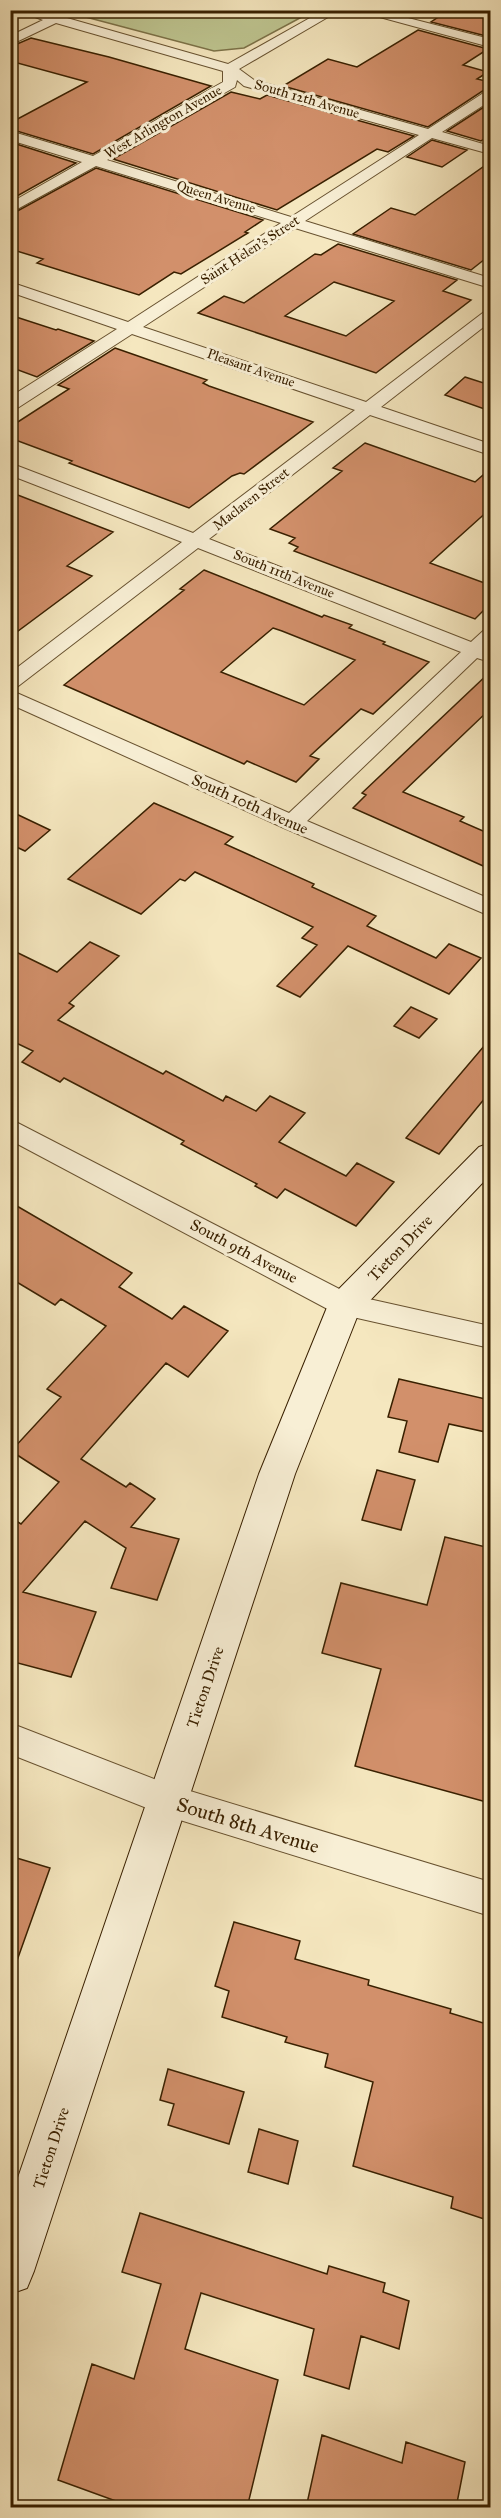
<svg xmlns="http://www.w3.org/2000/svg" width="501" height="2518" font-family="'IM FELL Great Primer',serif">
	<rect width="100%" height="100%" fill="#f5e7bf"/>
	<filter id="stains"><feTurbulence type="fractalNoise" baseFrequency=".00333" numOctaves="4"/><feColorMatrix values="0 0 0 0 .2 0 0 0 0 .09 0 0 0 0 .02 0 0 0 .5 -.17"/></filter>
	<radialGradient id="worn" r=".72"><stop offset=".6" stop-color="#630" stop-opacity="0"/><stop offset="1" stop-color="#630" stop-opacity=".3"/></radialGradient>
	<path fill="#bec590" stroke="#7c7248" stroke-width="1.5" d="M63,11l250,-1v1l-69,37 -30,3z"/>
	<path fill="#d2906b" stroke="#392000" stroke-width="1.5" fill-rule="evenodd" d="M449,10h41v27l-59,-15z
		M418,30l70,19 -25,16 25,7 -11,7 13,3v7l-6,1 -56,37 -145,-41 45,-27 29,8z
		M31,38l78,19 102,29 -118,68 -83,-25v-6l77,-41 -77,-21v-14z
		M231,92l29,7 7,-4 147,41 -26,16 -11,-3 -100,61 -164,-51z
		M490,103v31l-9,7 -34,-10z
		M432,140l35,10 -25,17 -35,-10z
		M10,142l66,21 -66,37z
		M490,162v93l-19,15 -118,-36 38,-26 24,7z
		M96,168l167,52 -18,12 3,1 -67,41 -7,-2 -35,23 -102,-32 6,-4 -33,-10v-34z
		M338,244l119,36 -14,11 28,9 -95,73 -178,-60 26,-17 20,7 71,-49 6,1zM334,282l60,19 -48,35 -61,-20z
		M10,315l46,15 2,-1 36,12 -57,36 -27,-10z
		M115,348l92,32 -4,3 6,3 104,36 -69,52 -4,-1 -8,3 -43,32 -120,-45 3,-2 -62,-23v-11l59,-38 -11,-4z
		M465,377l25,8v26l-45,-16z
		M365,443l110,39 15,-13v40l-60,54 60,22v19l-15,15 -181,-68 4,-4 -9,-4 6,-5 -25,-9 72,-58 -9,-3z
		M10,492l103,40 -46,34 25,10 -82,61z
		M204,570l118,47 2,-2 28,10 -3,3 36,14 -2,2 46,18 -56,52 -12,-5 -51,47 9,3 -23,23 -49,-21 -3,3 -180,-79 120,-95 -4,-1zM273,628l9,3 73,29 -51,45 -83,-33z
		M490,672v37l-87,83 61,25 -4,4 30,13v35l-137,-61 13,-13 -4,-2z
		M154,803l79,34 -8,7 89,40 -2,3 64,29 -9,10 69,32 13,-14 32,14 -32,36 -101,-48 -48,51 -23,-11 40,-41 -15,-7 11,-11 -118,-55 -10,9 -5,-2 -39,35 -73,-35z
		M10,811l40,19 -25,21 -15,-7z
		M90,942l29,14 -50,47 5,3 -16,14 105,54 3,-3 57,30 3,-5 30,15 14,-15 35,17 -26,29 67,34 11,-13 37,19 -38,44 -71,-37 -8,9 -22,-12 2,-2 -76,-40 3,-3 -57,-30 -63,-33 -4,4 -38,-20 11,-11 -23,-11v-91l47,23z
		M411,1007l26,12 -18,19 -25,-12z
		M490,1039v53l-51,62 -33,-16z
		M10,1202l122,71 -13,14 53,32 12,-13 44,25 -40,46 -22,-14 -85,96 45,28 4,-4 25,16 -24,28 48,12 -22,61 -46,-12 15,-40 -41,-27 -62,71 73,20 -25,65 -61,-16v-144l11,7 38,-42 -48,-31 50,-54 -14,-8 59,-63 -45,-27 -6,6 -45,-27z
		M399,1379l91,21v33l-41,-9 -11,38 -39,-10 8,-31 -19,-4z
		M377,1470l38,10 -14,50 -39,-10z
		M445,1537l45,11v255l-135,-37 26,-97 -59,-16 19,-70 86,22z
		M10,1856l40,12 -36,101h-4z
		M234,1922l66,19 -5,18 74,21 -1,5 83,24 -1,4 40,12v196l-39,-13 2,-11 -100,-31 20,-84 -48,-15 3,-13 -43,-12 2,-5 -65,-20 7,-26 -14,-5z
		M168,2069l76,23 -15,52 -61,-19 6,-21 -14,-4z
		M259,2129l39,12 -10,43 -40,-12z
		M140,2213l187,61 2,-8 56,17 -2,9 26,9 -10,48 -38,-13 -12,53 -45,-14 10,-46 -113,-36 -16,56 93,31 -31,128h-112l-77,-28 34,-116 42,15 27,-95 -39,-12z
		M322,2435l80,28 4,-21 59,20 -9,46h-150z"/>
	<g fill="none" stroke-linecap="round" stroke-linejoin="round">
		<g stroke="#685230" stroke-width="2">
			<path id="street" d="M17,10h22l189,54 96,-54h16l-101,59 15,11 174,49 57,-37 5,-1v10l-48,31 48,14v8l-58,-16 -127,83 185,57v10l-195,-60 -152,99 223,75 118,-90 6,-2v12l-109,85 109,37v11l-120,-40 -161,124 262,103 12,-11 7,-2v16l-2,3 2,1v13l-13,-4 -170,163 183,78v17l-206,-88 -274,-124v-14l279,123 172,-161 -263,-104 -181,139 -7,2v-16l172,-131 -172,-67v-12l183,70 162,-123 -223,-76 -116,75 -6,1v-13l107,-68 -107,-37v-10l118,40 153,-99 -185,-57 -86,47v-10l72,-41 -72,-22v-9l83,25 130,-74v-11l-167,-48 -46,22v-9l33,-16zM237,80l7,6 175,49 -128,82 -184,-57 128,-73z
				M354,10h23l113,29v8z
				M10,1119l341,176 139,31v22l-155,-35 -325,-173z
				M10,1723l157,61 323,98v34l-323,-100 -157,-62z"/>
		</g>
		<g stroke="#392000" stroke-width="2">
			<path id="secondary" d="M490,1143v32l-131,137 -64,162 -261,797 -7,17 -17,6v-93l249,-727 69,-169 5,-10 146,-148z"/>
		</g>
		<use href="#street" fill="#f8efd5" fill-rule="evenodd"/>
		<use href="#secondary" fill="#f8efd5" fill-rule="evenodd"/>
	</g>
	<g text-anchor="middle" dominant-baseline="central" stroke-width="6" stroke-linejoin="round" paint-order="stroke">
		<g font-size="14" fill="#392000" stroke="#f8efd5">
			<text transform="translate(307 99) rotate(16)">South 12th Avenue</text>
			<text transform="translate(163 122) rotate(-30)">West Arlington Avenue</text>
			<text transform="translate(216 197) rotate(17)">Queen Avenue</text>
			<text transform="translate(250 250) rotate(-33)">Saint Helen's Street</text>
			<text transform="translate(251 368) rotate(19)">Pleasant Avenue</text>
			<text transform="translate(251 499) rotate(-38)">Maclaren Street</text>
			<text transform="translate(284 574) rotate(22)">South 11th Avenue</text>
		</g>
		<g font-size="16" fill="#392000" stroke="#f8efd5">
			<text transform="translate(250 804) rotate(24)">South 10th Avenue</text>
			<text transform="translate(400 1248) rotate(-46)">Tieton Drive</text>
			<text transform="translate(244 1251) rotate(28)">South 9th Avenue</text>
			<text transform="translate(205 1687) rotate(-71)">Tieton Drive</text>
			<text transform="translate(51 2148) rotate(-72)">Tieton Drive</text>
		</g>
		<g font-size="20" fill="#392000" stroke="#f8efd5">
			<text transform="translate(248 1825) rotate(17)">South 8th Avenue</text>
		</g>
	</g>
	<rect width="501" height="2518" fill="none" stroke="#f5e7bf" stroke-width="36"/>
	<rect x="12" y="12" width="477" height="2494" fill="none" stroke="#392000" stroke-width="3"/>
	<rect x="18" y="18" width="465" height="2482" fill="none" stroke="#392000" stroke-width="1.5"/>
	<rect width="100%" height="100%" filter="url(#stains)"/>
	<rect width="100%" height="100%" fill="url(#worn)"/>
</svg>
